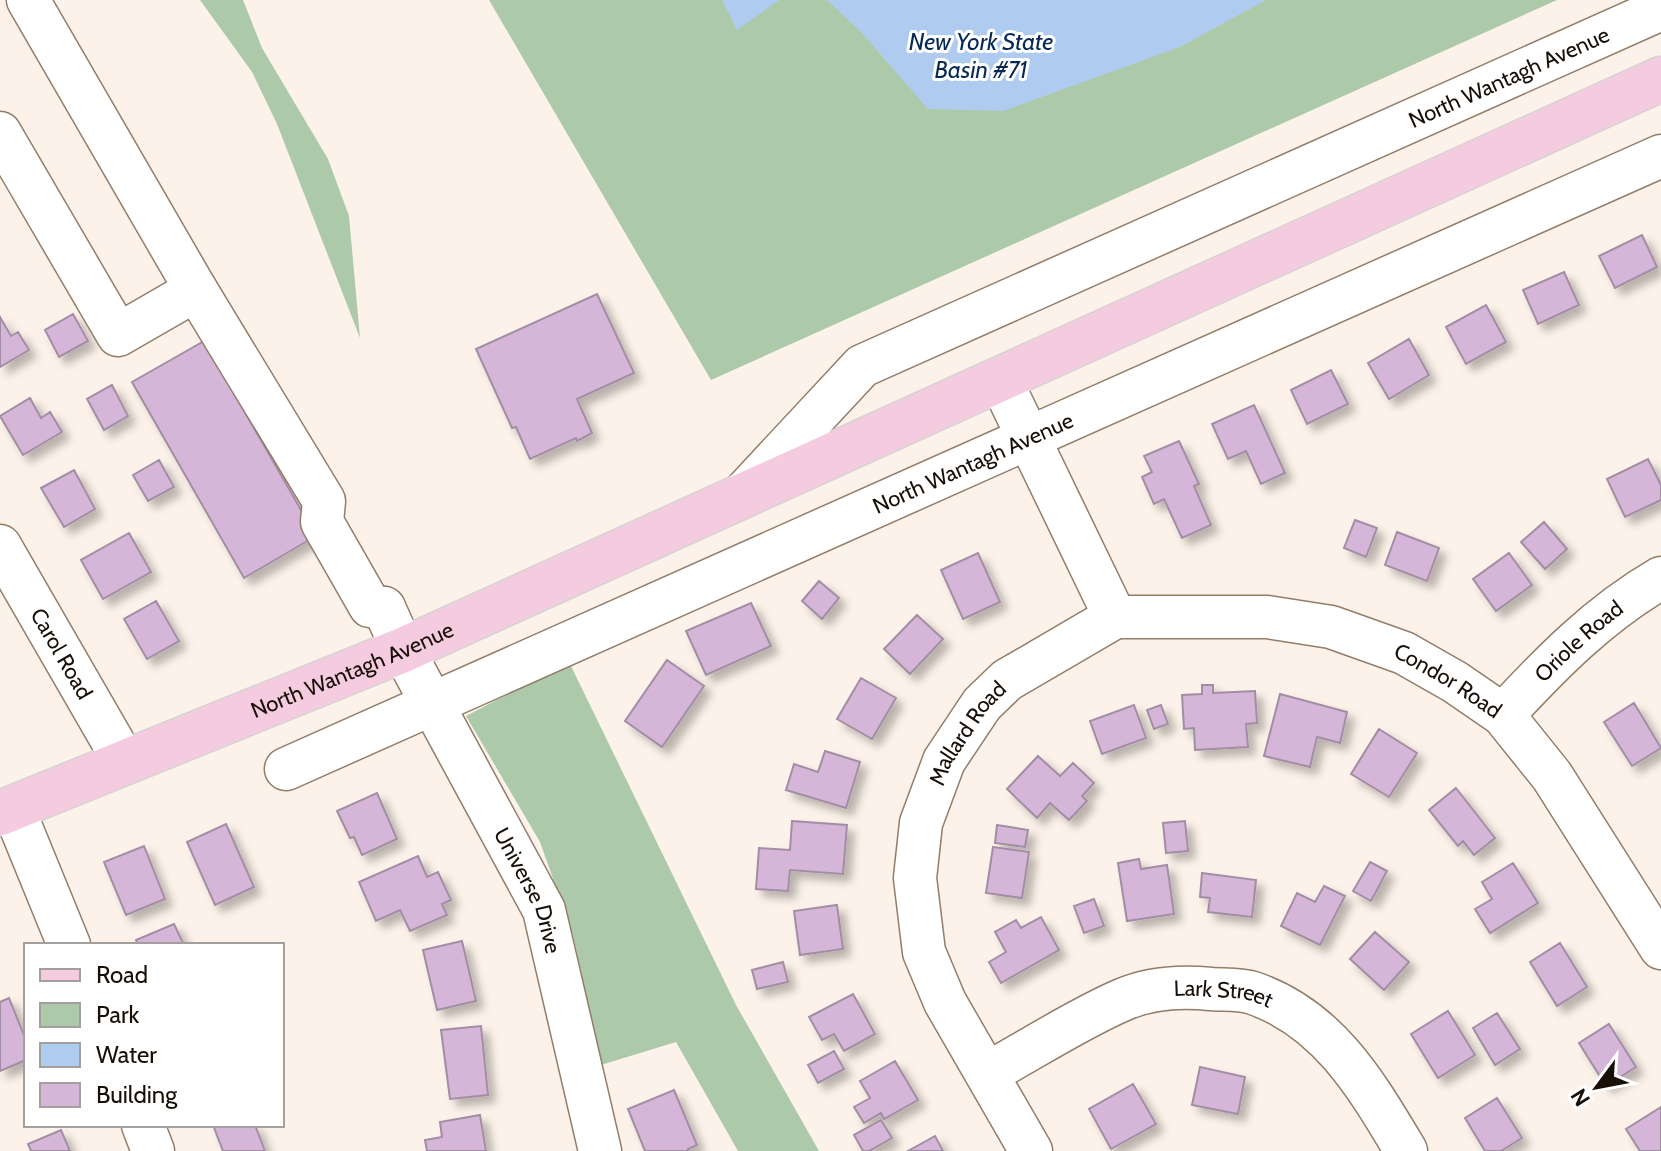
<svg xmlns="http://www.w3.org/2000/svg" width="1661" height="1151" font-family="Cabin,sans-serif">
	<defs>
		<filter id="shadow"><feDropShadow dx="7" dy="7" stdDeviation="4" flood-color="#0004"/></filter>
	</defs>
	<rect width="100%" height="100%" fill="#fcf2e9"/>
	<path fill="#accaaa" d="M200,0h43l19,48 66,111 21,57 11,122 -83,-214 -25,-52z
		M489,0h1068l-846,380z
		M569,662l167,343 83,146h-81l-62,-109 -75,23 -28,-130 -33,-93 -74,-126z"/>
	<path fill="#b0cbf0" d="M722,0h57l-42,30z
		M827,0h439l-86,47 -177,64 -75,-2 -66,-76z"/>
	<path fill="#d5b5d8" stroke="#a28ea4" stroke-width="2" filter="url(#shadow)" d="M1642,235l15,32 -42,21 -16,-32z
		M1564,272l15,33 -41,19 -15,-34z
		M597,294l37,79 -57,26 15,34 -15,8 -1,-3 -46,21 -14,-32 -4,1 -36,-79z
		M1486,305l20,37 -40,22 -20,-37z
		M73,314l15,27 -29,16 -14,-27z
		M0,317l11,19 7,-4 11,18 -29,17z
		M1409,339l20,36 -40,24 -21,-36z
		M204,341l112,195 -72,42 -112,-196z
		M1331,370l17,34 -41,20 -16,-34z
		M112,385l16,31 -24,14 -17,-31z
		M30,398l11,20 9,-6 12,20 -39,23 -23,-39z
		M1254,405l31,68 -24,11 -15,-33 -18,8 -16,-35z
		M1179,441l20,43 -5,2 17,39 -29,13 -18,-39 -10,5 -12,-27 10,-5 -8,-16z
		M1648,459l13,26v15l-36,17 -18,-38z
		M159,460l15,27 -26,14 -15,-26z
		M74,470l21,39 -31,18 -23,-39z
		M1355,520l22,8 -11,29 -22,-9z
		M1544,522l23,27 -22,20 -24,-27z
		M1397,532l42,16 -12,33 -42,-16z
		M129,533l22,39 -48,27 -22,-39z
		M978,553l22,49 -37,17 -22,-49z
		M1509,553l23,32 -36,26 -23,-32z
		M819,581l20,17 -17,21 -20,-18z
		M156,601l23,40 -32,18 -23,-40z
		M751,603l20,43 -65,29 -20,-44z
		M917,615l26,24 -33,35 -26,-25z
		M667,660l37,26 -42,61 -37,-26z
		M861,678l35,20 -24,41 -35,-20z
		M1202,685h11v8l42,-2 2,32 -11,1 2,23 -53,3 -1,-22 -10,1 -2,-34 20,-1z
		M1280,694l67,18 -7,31 -23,-6 -7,30 -46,-11z
		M1634,703l27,45 -29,18 -28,-44z
		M1134,705l12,33 -44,16 -12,-33z
		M1161,705l7,19 -14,5 -7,-19z
		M1379,729l38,24 -28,44 -38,-23z
		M825,751l35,11 -14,46 -60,-18 8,-26 24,8z
		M1038,756l22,20 13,-13 21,20 -12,13 5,5 -18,19 -19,-17 -13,15 -30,-29z
		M1456,788l39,50 -21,17 -11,-14 -5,5 -29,-36z
		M377,793l20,46 -35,16 -8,-18 -4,1 -13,-27z
		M792,821l55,4 -4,49 -53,-4 -2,21 -32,-2 3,-41 31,2z
		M1185,821l3,30 -22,2 -3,-30z
		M226,824l28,63 -39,18 -28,-63z
		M997,825l31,5 -3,17 -30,-4z
		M144,846l21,53 -39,16 -22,-53z
		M993,847l36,5 -7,46 -36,-5z
		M418,856l9,21 11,-5 13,28 -9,4 5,11 -37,16 -10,-21 -24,11 -17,-39z
		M1139,859l2,10 26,-4 7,49 -47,7 -9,-58z
		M1370,862l17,9 -16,30 -18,-10z
		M1513,863l25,40 -48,30 -15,-24 17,-10 -10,-17z
		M1202,873l54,7 -4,37 -44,-5 2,-14 -10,-1z
		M1324,886l21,10 -25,49 -39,-19 16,-33 18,9z
		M1094,899l10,27 -20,7 -10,-27z
		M837,905l6,44 -43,6 -6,-44z
		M1041,917l18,33 -58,33 -12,-21 17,-10 -11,-20 21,-12 5,8z
		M174,924l10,21h-46l-2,-5z
		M1375,932l34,30 -25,28 -34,-31z
		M462,941l14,60 -39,9 -14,-60z
		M1560,943l27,44 -30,19 -27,-44z
		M783,962l5,20 -31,7 -5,-19z
		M853,994l22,40 -31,17 -10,-17 -12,6 -13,-23z
		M9,998l17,42v20l-26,11v-69z
		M1448,1011l27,44 -37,23 -27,-44z
		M1497,1013l23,36 -25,16 -22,-37z
		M1609,1024l27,43 -30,19 -27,-43z
		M481,1026l7,69 -38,4 -9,-69z
		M834,1051l10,18 -26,14 -10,-18z
		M895,1061l23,39 -34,19 -3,-6 -17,10 -10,-16 16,-9 -10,-17z
		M1200,1067l45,10 -7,37 -46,-9z
		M1133,1084l23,40 -45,25 -22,-40z
		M674,1090l23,55 -9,4 1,2h-44l-17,-42z
		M1497,1098l25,40 -21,13h-16l-20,-33z
		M1661,1107v44h-21l-14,-22z
		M480,1115l6,36h-59l-2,-11 17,-3 -2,-15z
		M881,1120l11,18 -23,13h-6l-9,-16z
		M213,1125h42l10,26h-42z
		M61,1130l9,21h-39l-3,-7z
		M935,1136l8,15h-35z"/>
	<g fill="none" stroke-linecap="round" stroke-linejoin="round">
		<g stroke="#937d69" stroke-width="45">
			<g id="minor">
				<path d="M0,133l118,202 78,-45 -168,-290"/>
				<path d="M196,290l128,211 -2,21 48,84 14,2"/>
				<path d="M1000,379l115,238"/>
				<path id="s1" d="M741,496l121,-130 799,-357"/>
				<path id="s2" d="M0,546l124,215"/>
				<path id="s3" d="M384,608l19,42 141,260 56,241"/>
				<path id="s4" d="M1115,617h152l64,10 73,26 51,29 48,33 49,61 109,172"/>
				<path id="s5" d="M1503,715c48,-52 96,-101 158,-137"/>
				<path id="s6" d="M286,769l1375,-613"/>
				<path d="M13,808l56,137"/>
				<path id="s7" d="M988,1073c44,-24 88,-53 134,-73 27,-12 60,-14 89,-11 14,1 30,0 42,4 76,26 114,93 153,158"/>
				<path d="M143,1125l10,26"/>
				<path id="s8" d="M1031,1151l-86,-149 -21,-50 -9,-74 6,-55 23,-62 38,-57 25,-24 108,-63"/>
			</g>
		</g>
		<g stroke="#d5d4d3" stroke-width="47">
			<g id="major">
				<path id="s9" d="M0,813l403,-163 1258,-571"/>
			</g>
		</g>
		<use href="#minor" stroke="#fff" stroke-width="42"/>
		<use href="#major" stroke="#f5cbe0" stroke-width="44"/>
	</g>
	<g text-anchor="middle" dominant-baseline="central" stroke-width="6" stroke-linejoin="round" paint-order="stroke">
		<g font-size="22" fill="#181008" stroke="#fff">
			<text stroke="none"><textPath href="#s1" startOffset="886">North Wantagh Avenue</textPath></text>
			<text stroke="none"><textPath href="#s6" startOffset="752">North Wantagh Avenue</textPath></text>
			<text stroke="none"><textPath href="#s5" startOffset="106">Oriole Road</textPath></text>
			<text stroke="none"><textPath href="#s2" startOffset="124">Carol Road</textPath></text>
			<text stroke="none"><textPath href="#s9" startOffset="380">North Wantagh Avenue</textPath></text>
			<text stroke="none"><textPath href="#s4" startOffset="346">Condor Road</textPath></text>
			<text stroke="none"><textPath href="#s8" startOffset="458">Mallard Road</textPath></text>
			<text stroke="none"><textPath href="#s3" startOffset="318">Universe Drive</textPath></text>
			<text stroke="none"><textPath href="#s7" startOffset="256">Lark Street</textPath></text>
		</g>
		<g font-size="24" font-style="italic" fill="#062955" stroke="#fff">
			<text x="981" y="41">New York State<tspan x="981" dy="28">Basin #71</tspan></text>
		</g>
	</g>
	<rect x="24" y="943" width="260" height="184" fill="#ffffff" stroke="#a39f9c" stroke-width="2"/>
	<rect x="40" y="969" width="40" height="12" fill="#f5cbe0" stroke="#a39f9c" stroke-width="2"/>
	<text x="96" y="983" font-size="24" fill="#181008">Road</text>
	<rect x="40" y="1003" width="40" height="24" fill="#accaaa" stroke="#a39f9c" stroke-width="2"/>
	<text x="96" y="1023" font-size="24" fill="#181008">Park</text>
	<rect x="40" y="1043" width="40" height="24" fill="#b0cbf0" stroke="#a39f9c" stroke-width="2"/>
	<text x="96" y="1063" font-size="24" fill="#181008">Water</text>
	<rect x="40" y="1083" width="40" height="24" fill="#d5b5d8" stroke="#a39f9c" stroke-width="2"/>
	<text x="96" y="1103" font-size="24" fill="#181008">Building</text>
	<g transform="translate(1597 1087) rotate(238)" stroke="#ffffff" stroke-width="6" paint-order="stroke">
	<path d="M0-6L14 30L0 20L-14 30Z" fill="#181008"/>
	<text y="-12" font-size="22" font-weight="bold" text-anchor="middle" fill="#181008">N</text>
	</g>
</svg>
